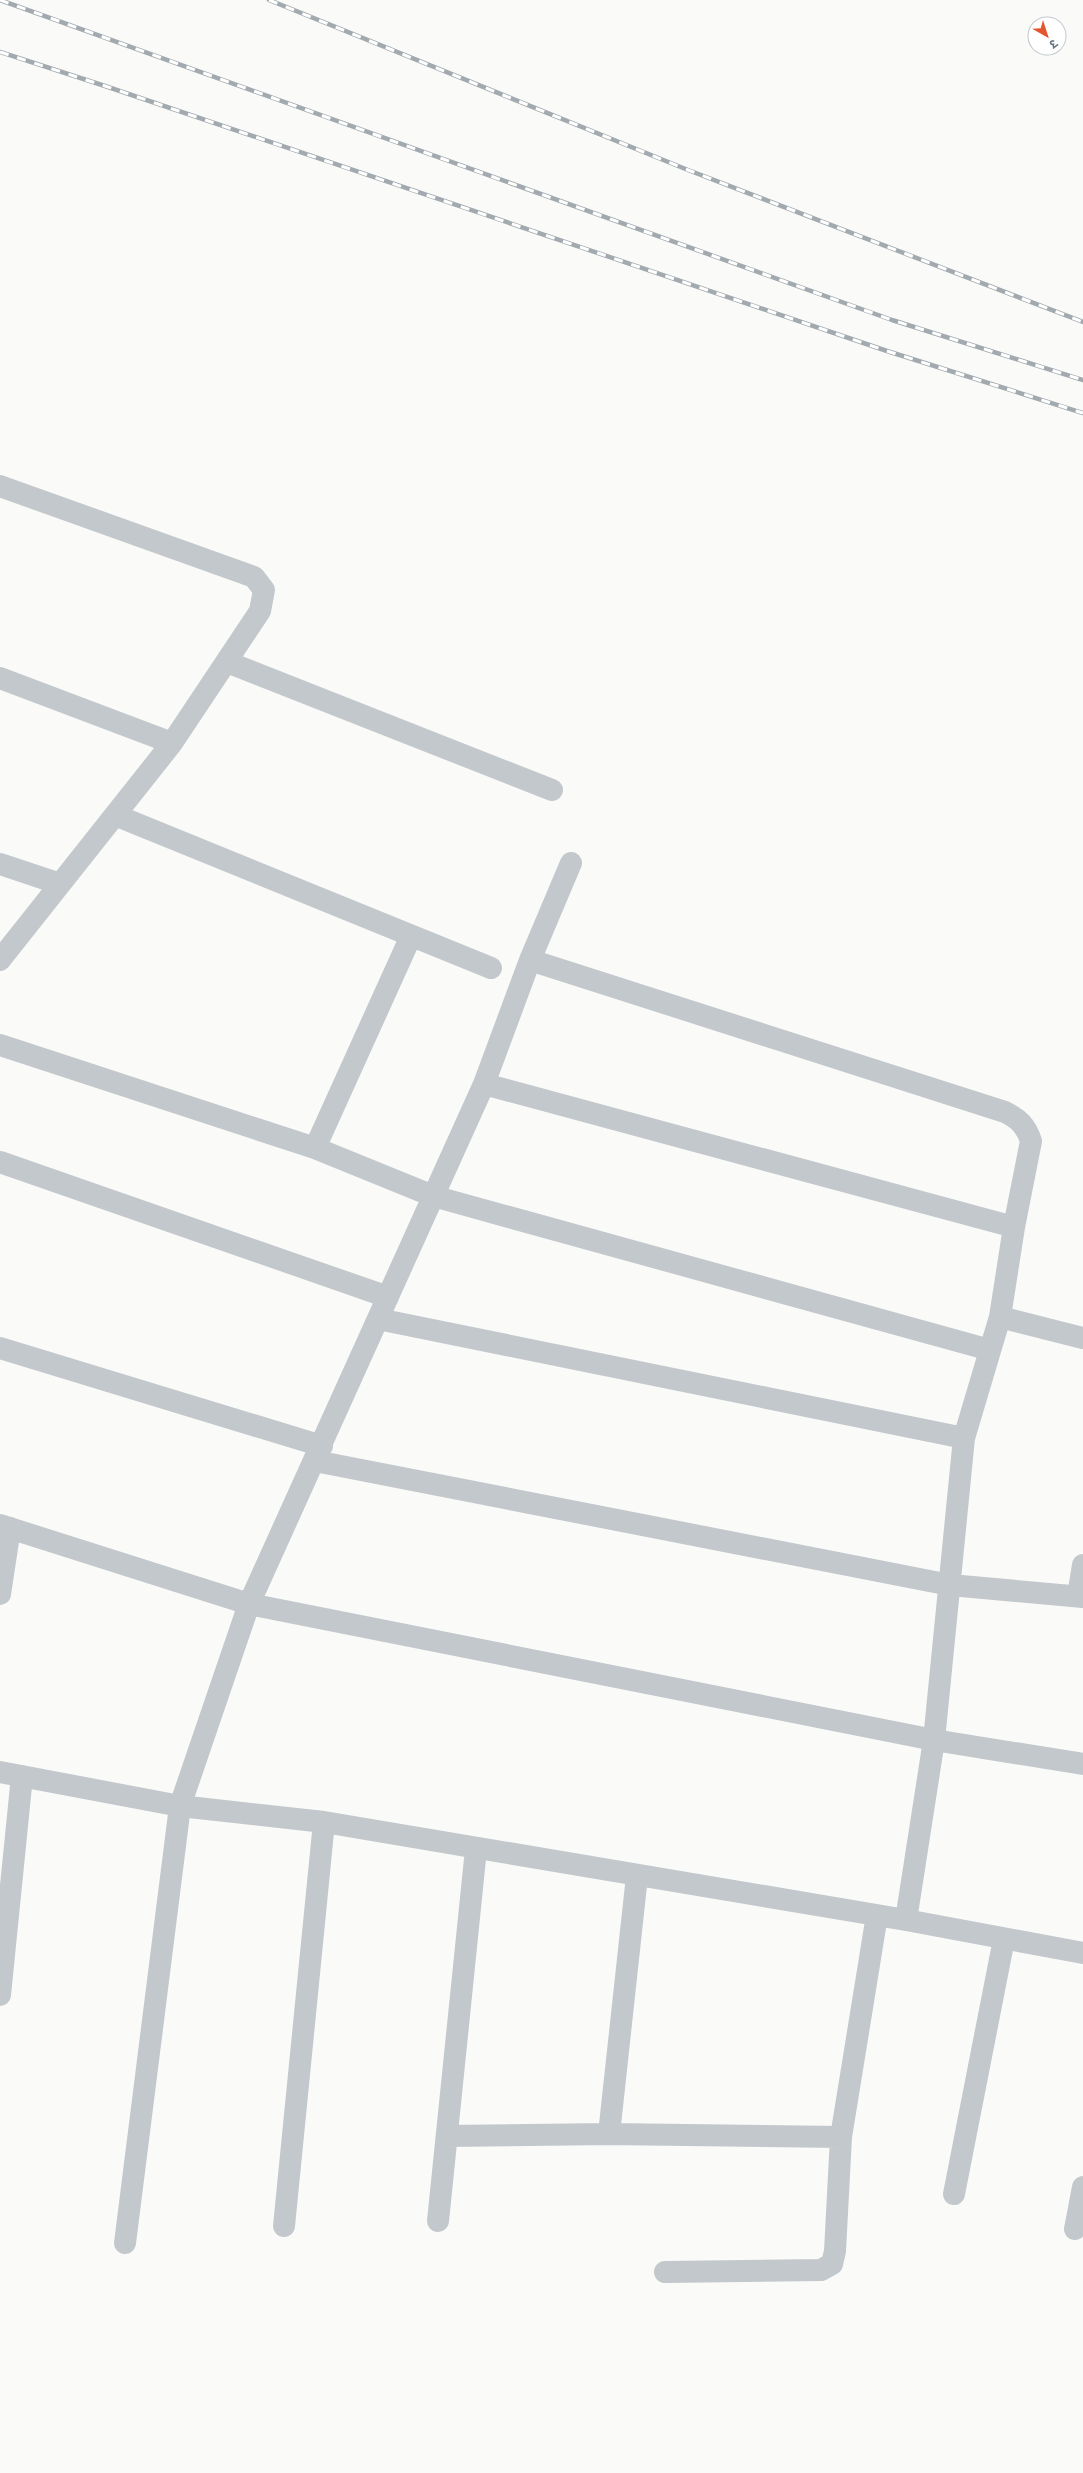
<svg xmlns="http://www.w3.org/2000/svg" width="1083" height="2473" font-family="Poppins,'Noto Sans Devanagari',sans-serif">
	<rect width="100%" height="100%" fill="#fafaf8"/>
	<g fill="none" stroke-linecap="round" stroke-linejoin="round">
		<path stroke="#c3c8cc" stroke-width="22" d="M0,486l254,91 10,13 -4,21 -88,132 -172,217
			M227,662l325,128
			M0,678l172,65
			M115,815l376,153
			M0,864l60,20
			M530,960l475,152c14,7 21,14 26,29l-17,86 -14,90 -36,121 -30,302 -28,180
			M0,1045l315,103 118,48 557,154
			M484,1084l530,143
			M315,1148l96,-212
			M0,1162l388,135
			M1000,1317l83,21
			M378,1319l586,119
			M0,1348l322,98
			M315,1461l635,124 133,12
			M0,1525l249,79 685,136 149,24
			M0,1594l10,-66
			M1078,1596l5,-31
			M0,1772l180,34 144,16 582,98 177,33
			M0,1995l22,-219
			M609,2134l28,-258
			M447,2136l162,-2 232,3
			M954,2194l50,-255
			M438,2221l38,-372
			M284,2226l40,-404
			M1075,2229l8,-42
			M125,2243l55,-437 69,-202 235,-520 46,-124 41,-97
			M665,2272l156,-2 11,-6 3,-13 6,-114 36,-222"/>
		<g stroke="#a2aab0" stroke-width="4.5">
			<path id="rail" d="M0,0l892,320 191,60
				M269,0l419,170 395,152
				M0,52l105,34 782,265 196,62"/>
		</g>
		<use href="#rail" stroke="#fff" stroke-width="3" stroke-dasharray="9" stroke-linecap="butt"/>
	</g>
	<g transform="translate(1047 36) rotate(141)"><circle r="19" fill="#ffffff" stroke="#c1c8cd"/>
	<path d="M0-3L7 15L0 10L-7 15Z" fill="#e4572e"/>
	<text y="-6" font-size="11" font-weight="bold" text-anchor="middle" fill="#657683">उ</text>
	</g>
</svg>
